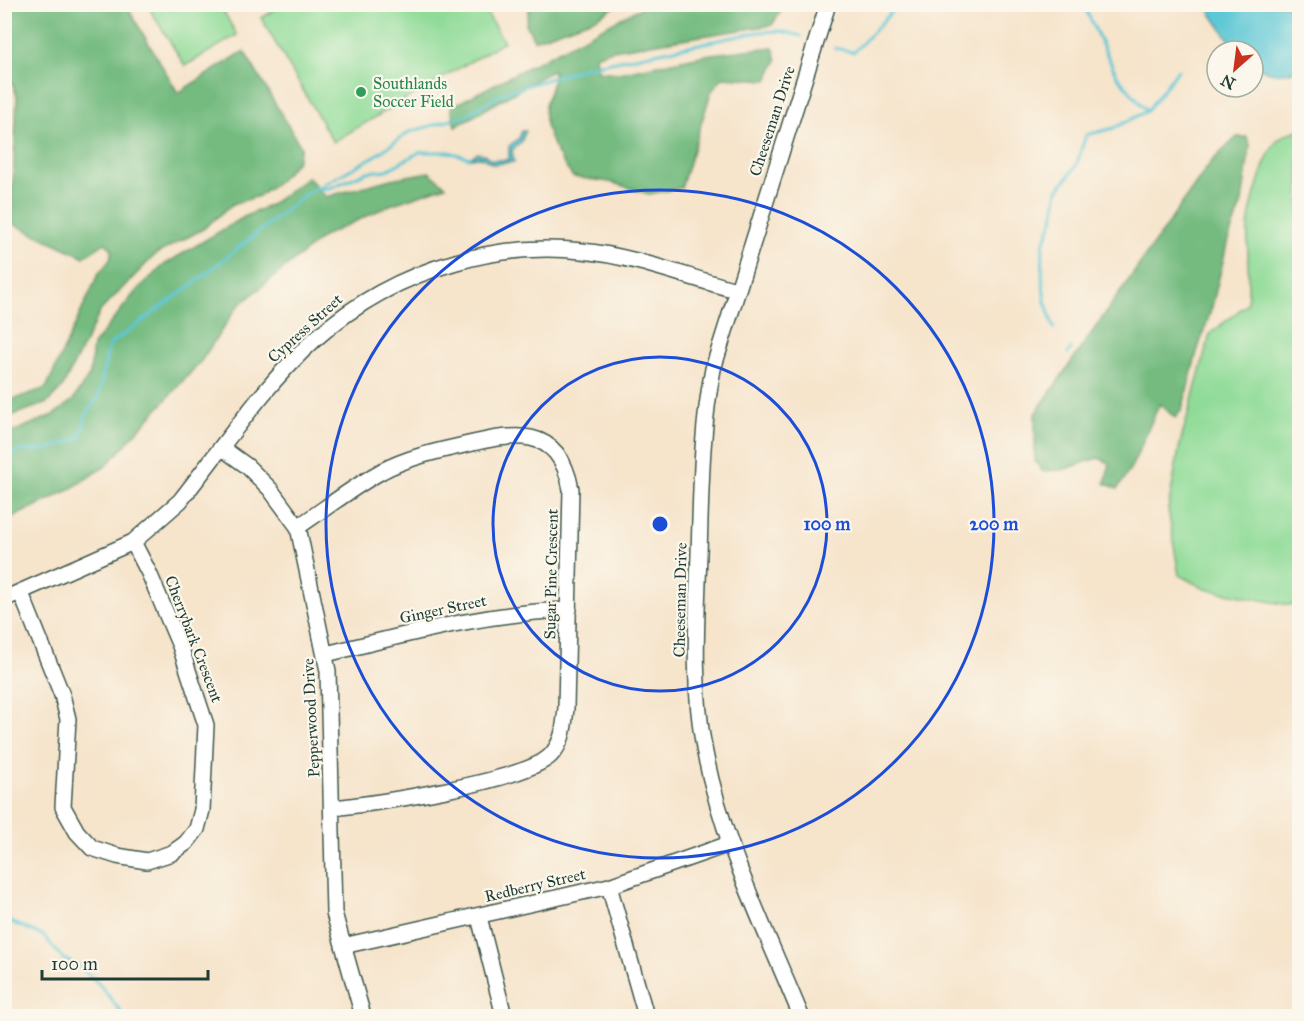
<svg xmlns="http://www.w3.org/2000/svg" width="1304" height="1021" font-family="'IM FELL Great Primer',serif">
	<rect width="100%" height="100%" fill="#fbf7ec"/>
	<filter id="ink" filterUnits="userSpaceOnUse"><feTurbulence type="fractalNoise" baseFrequency=".0167" numOctaves="2"/><feDisplacementMap in="SourceGraphic" scale="12" xChannelSelector="R" yChannelSelector="G"/><feConvolveMatrix kernelMatrix="1 2 1 2 8 2 1 2 1" color-interpolation-filters="sRGB"/></filter>
	<filter id="wash" filterUnits="userSpaceOnUse"><feTurbulence type="fractalNoise" baseFrequency=".008" numOctaves="4" result="noise"/><feDisplacementMap in="SourceGraphic" scale="24" xChannelSelector="R" yChannelSelector="G"/><feGaussianBlur stdDeviation="1.35" result="paint"/><feColorMatrix in="noise" values="0 0 0 0 0 0 0 0 0 0 0 0 0 0 0 0 0 1.4 0 .05"/><feComposite in="paint" operator="in"/></filter>
	<g filter="url(#wash)">
		<rect width="100%" height="100%" fill="#f6e4cb"/>
		<path fill="#90db98" stroke="#588c66" stroke-width="1.5" d="M285,4l197,1 22,37 -171,100 -72,-124z
			M147,5h73l17,30 -52,31z
			M1299,130l1,474 -12,1 -83,-16 -26,-14 -11,-66 12,-65 30,-110 37,-30c3,-25 0,-49 1,-74 1,-20 16,-77 31,-91 6,-5 12,-7 20,-9z"/>
		<path fill="#74bb80" stroke="#4a7c5a" stroke-width="1.5" d="M5,4l121,1 52,88 66,-42 57,96 -4,14 -17,19 -21,16 -26,8 -30,25 -47,25 -55,56 -39,78 -15,15 -42,15v-16l41,-14 53,-115 11,-13 2,-11 -7,-6 -21,14 -73,-34 6,-127 -12,-31z
			M530,5v-1l88,1 -22,13 -62,22 -8,-16z
			M646,5h132l3,6 -9,14 -160,25 -17,6 3,15 21,2 92,-19 62,-7 4,13 -10,20 -44,-3 -12,15 -30,96 -32,6 -39,-12 -37,-5c-14,-18 -34,-51 -27,-75 4,-13 8,-17 7,-32l-98,57 -4,-20z
			M1237,137h10l3,8 -8,57 -14,38 -16,67 -15,45 -15,58 -7,8 -15,-14c-16,30 -22,58 -43,85l-12,-6 5,-20 -12,-5 -36,12 -20,1 -7,-10v-47l176,-252z
			M429,172l17,14 -56,19 -66,31 -87,71 -36,54 -95,105 -39,25 -62,30v-86l48,-20 20,-15 17,-26 3,-29 44,-55 28,-26 79,-47 26,-12 38,-28 18,20 65,-18z"/>
		<path fill="#5cc7d6" stroke="#3e8285" stroke-width="1.5" d="M1205,5h94v64c-17,7 -30,5 -46,-4v-14h-16z
			M522,131h4l-5,11 -9,8 2,12 -21,2 -12,-7 -11,1 7,-5 7,1 7,6h18v-14l10,-8z"/>
		<g fill="none" stroke-linecap="round" stroke-linejoin="round">
			<path stroke="#5cc7d6" stroke-width="3" d="M1083,4l34,72 30,35 31,-41
				M835,48l19,4 45,-48
				M317,189l13,-1 37,-16 20,-2 33,-18h29l21,6
				M1054,328l-9,-27 -3,-26 1,-30 10,-25 5,-30 18,-24 10,-31 28,-7 33,-17
				M1068,353l3,-5
				M4,457l17,-7h24l35,-12 8,-28 10,-11 11,-54 80,-58 117,-93 69,-38 34,-24 56,-16 38,-23 88,-27 168,-34 22,-1 20,5
				M4,919l40,17 19,23 15,6 22,20 24,31"/>
		</g>
	</g>
	<g filter="url(#ink)">
		<g fill="none" stroke-linecap="round" stroke-linejoin="round">
			<g stroke="#3f564b" stroke-width="18">
				<path id="minor" d="M222,448l25,18 23,23 28,38 30,144 6,242 29,103
					M298,527c28,-19 55,-40 84,-56 25,-13 51,-19 78,-25 52,-12 98,-24 111,43l-5,219c-2,17 -2,33 -15,47 -24,26 -179,49 -219,53
					M21,593l41,102 6,24 -5,88 14,25 15,16 25,8 30,5 25,-8 14,-10 11,-14 5,-19 4,-85 -26,-79 -31,-73 -16,-31
					M4,599l129,-57 47,-41c84,-107 137,-200 276,-239 42,-12 83,-16 126,-11 52,5 104,26 154,39
					M326,654c83,-20 157,-41 243,-44
					M609,886l37,130
					M479,917l25,99
					M343,946l266,-60 120,-42
					M801,1016c-36,-88 -79,-173 -97,-268 -12,-64 -7,-130 -5,-194 2,-62 2,-124 14,-185l115,-365"/>
			</g>
			<use href="#minor" stroke="#fff" stroke-width="15"/>
		</g>
	</g>
	<g fill="none" stroke="#1d4ed8" stroke-width="3">
		<circle cx="660" cy="524" r="167"/>
		<circle cx="660" cy="524" r="334"/>
	</g>
	<circle fill="#2e9e5b" stroke="#fbf7ec" stroke-width="2" cx="361" cy="92" r="6"/>
	<g text-anchor="middle" dominant-baseline="central" stroke-width="4.5" stroke-linejoin="round" paint-order="stroke">
		<g font-size="16" fill="#27864d" stroke="#fbf7ec" text-anchor="start">
			<text x="373" y="83">Southlands<tspan x="373" dy="18">Soccer Field</tspan></text>
		</g>
		<g font-size="16" fill="#1f3d34" stroke="#fbf7ec">
			<text transform="translate(772 121) rotate(-72)">Cheeseman Drive</text>
			<text transform="translate(305 328) rotate(-42)">Cypress Street</text>
			<text transform="translate(551 574) rotate(-89)">Sugar Pine Crescent</text>
			<text transform="translate(680 600) rotate(-89)">Cheeseman Drive</text>
			<text transform="translate(443 609) rotate(-12)">Ginger Street</text>
			<text transform="translate(194 639) rotate(69)">Cherrybark Crescent</text>
			<text transform="translate(311 718) rotate(-93)">Pepperwood Drive</text>
			<text transform="translate(535 885) rotate(-13)">Redberry Street</text>
		</g>
	</g>
	<circle cx="660" cy="524" r="9" fill="#1d4ed8" stroke="#fbf7ec" stroke-width="3"/>
	<g font-size="18" text-anchor="middle" font-weight="bold" fill="#1d4ed8" stroke="#fbf7ec" stroke-width="4.5" stroke-linejoin="round" paint-order="stroke">
		<text x="827" y="530">100 m</text>
		<text x="994" y="530">200 m</text>
	</g>
	<rect width="1304" height="1021" fill="none" stroke="#fbf7ec" stroke-width="24"/>
	<g transform="translate(1235 69) rotate(208)"><circle r="28" fill="#fbf7ec" stroke="#a3ada2" stroke-width="1.5"/>
	<path d="M0-4.5L10 22L0 15L-10 22Z" fill="#c8321e"/>
	<text y="-9" font-size="16" font-weight="bold" text-anchor="middle" fill="#1f3d34">N</text>
	</g>
	<path d="M42 970v9h166v-9" fill="none" stroke="#1f3d34" stroke-width="3"/>
	<text x="51" y="970" font-size="18" fill="#1f3d34" stroke="#fbf7ec" stroke-width="4.5" paint-order="stroke">100 m</text>
</svg>
